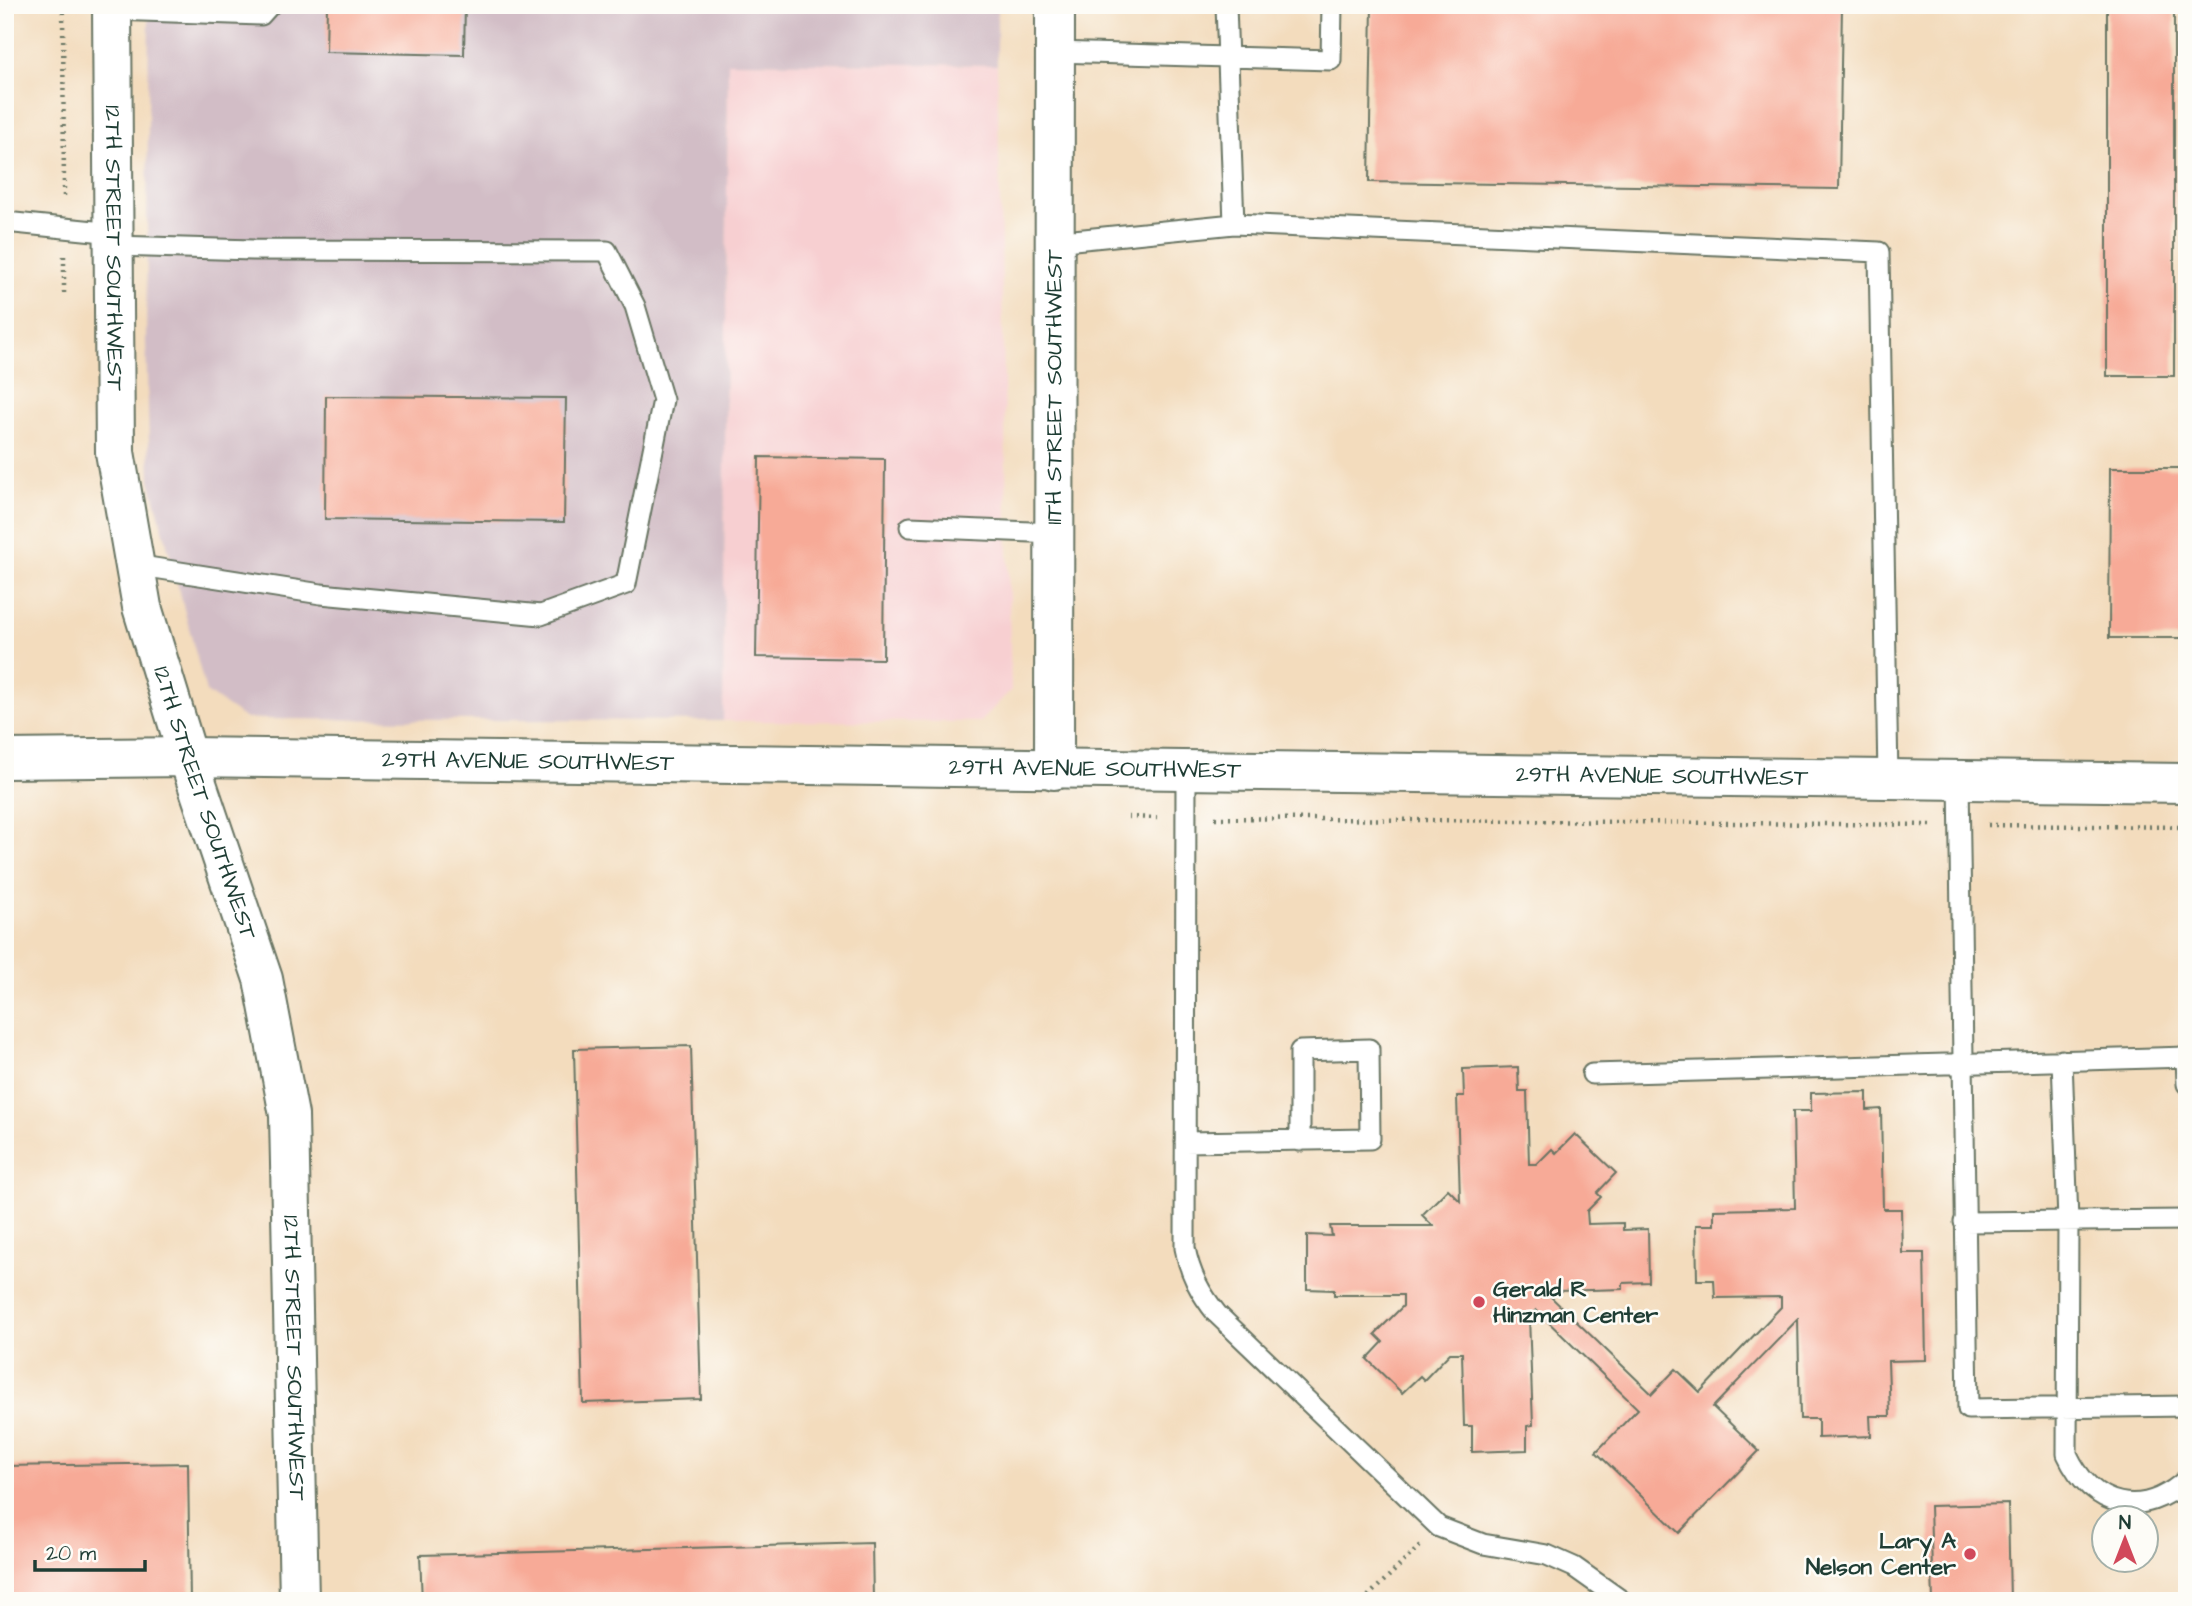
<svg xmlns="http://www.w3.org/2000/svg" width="2192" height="1606" font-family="'Architects Daughter',sans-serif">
	<rect width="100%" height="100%" fill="#fdfcf7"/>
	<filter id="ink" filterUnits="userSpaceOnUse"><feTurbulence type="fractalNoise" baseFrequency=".0143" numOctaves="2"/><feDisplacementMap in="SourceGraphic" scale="14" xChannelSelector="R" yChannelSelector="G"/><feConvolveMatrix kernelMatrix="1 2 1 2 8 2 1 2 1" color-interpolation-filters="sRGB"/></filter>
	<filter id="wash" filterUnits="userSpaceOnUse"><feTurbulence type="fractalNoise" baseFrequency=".00686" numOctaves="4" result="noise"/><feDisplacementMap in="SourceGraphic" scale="28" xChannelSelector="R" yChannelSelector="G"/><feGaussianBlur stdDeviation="1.57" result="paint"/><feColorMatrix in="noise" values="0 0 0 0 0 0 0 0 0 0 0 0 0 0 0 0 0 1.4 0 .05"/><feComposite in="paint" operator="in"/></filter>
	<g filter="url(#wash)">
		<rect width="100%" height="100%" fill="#f3dcbd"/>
		<path fill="#f7cfd1" d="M728,62l269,3 14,625 -31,32 -257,-1z"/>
		<path fill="#d2bdc6" d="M149,5h848v60l-269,-3 -5,659 -477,-2 -40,-27 -56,-212 -4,-138z"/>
		<g id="blocks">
			<path fill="#f7aa97" d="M327,5h138l-1,50 -138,-3z
				M1372,5h470l-3,184 -470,-7z
				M2107,5h67v371h-67z
				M326,396l240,2 -2,124 -239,-3z
				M759,457l126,2 -2,200 -127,-2z
				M2110,468h77v170h-78z
				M691,1046l10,353 -118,4 -9,-354z
				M1518,1067l1,24h8l2,73h8l15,-15 4,4 19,-19 41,39 -19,20 4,4 -14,14 1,13 35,-1v7l25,-1 1,53 -26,1v6l-66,2 -6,6 101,97 24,-25 24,23 81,-85v-10l-66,1 -1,-18h-17l-1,-55h18v-15l81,-2 -2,-97h18v-18l56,-1v18l14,-1 2,100h18l1,44h22l2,107 -38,1 2,55h-20l1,20 -53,2v-19h-18l-2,-100 -85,88 46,44 -80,82 -83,-81 42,-43 -102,-99 -7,7 4,108 -6,1v24l-55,2v-26h-8l-2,-73h-12l-26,27 -4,-4 -18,17 -35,-34 16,-17 -8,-8 28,-28v-11h-69v-5l-27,-1v-54l25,1 -2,-10h103l-11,-11 26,-26 12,12 -3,-105h7l-1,-27z
				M188,1463l2,138h-185v-135z
				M2008,1504l2,97h-77l-3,-95z
				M872,1543l1,58h-451l-2,-46z"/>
		</g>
	</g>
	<g filter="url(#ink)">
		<use href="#blocks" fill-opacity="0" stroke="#697564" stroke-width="2"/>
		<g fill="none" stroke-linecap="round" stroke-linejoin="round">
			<g stroke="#697564" stroke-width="23">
				<path id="lane" d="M112,10l149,5 9,-10
					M1054,52l277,8 1,-55
					M5,222l109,11
					M1234,224l645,28 9,527
					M1054,242l180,-18 -8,-219
					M114,246l139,4 354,1 28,55 28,94 -37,184 -85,31 -220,-21 -186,-29
					M910,527l144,6
					M1186,771l-1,477c5,26 15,45 32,66l222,213 44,17 64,11 27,12 48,34
					M1959,780l9,629 219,-3
					M2186,1057l1,27
					M2062,1060l6,161 -1,233c25,54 75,66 120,25
					M1592,1074l595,-17
					M1185,1142l185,-3 -1,-90 -69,2v90
					M1964,1222l223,-2"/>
			</g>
			<g stroke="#697564" stroke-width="42">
				<g id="street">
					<path id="s1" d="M112,5l3,447 27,155 46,150 75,222 26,136 10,486"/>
					<path id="s2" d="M5,759l183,-2 1999,26"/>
					<path id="s3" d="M1054,770l1,-765"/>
				</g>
			</g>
			<path stroke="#697564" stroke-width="4.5" stroke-dasharray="2 5" stroke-linecap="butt" d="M63,5l1,196
				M64,256v41
				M1128,817l29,1
				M1215,818l719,7
				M1988,825l199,2
				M1363,1601l58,-56"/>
			<use href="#lane" stroke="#fff" stroke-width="19"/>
			<use href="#street" stroke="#fff" stroke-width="38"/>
		</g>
	</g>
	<g fill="#d1495b" stroke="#fdfcf7" stroke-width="2.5">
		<circle cx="1479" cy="1302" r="7"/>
		<circle cx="1970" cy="1554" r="7"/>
	</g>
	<g text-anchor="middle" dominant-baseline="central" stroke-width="5" stroke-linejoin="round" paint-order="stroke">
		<g font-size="23" fill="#1f3d34" stroke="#fdfcf7">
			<text stroke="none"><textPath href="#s1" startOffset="243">12TH STREET SOUTHWEST</textPath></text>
			<text stroke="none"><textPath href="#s3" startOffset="383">11TH STREET SOUTHWEST</textPath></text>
			<text stroke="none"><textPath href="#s2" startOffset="523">29TH AVENUE SOUTHWEST</textPath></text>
			<text stroke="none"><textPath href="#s2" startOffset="1090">29TH AVENUE SOUTHWEST</textPath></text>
			<text stroke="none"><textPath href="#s2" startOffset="1657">29TH AVENUE SOUTHWEST</textPath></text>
			<text stroke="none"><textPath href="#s1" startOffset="810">12TH STREET SOUTHWEST</textPath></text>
			<text stroke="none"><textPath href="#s1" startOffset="1377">12TH STREET SOUTHWEST</textPath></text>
		</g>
		<g font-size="23" font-weight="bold" fill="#1f3d34" stroke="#fdfcf7" text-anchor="start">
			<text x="1493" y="1289">Gerald R<tspan x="1493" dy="26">Hinzman Center</tspan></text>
			<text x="1956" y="1541" text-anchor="end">Lary A<tspan x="1956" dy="26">Nelson Center</tspan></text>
		</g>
	</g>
	<rect width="2192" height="1606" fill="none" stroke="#fdfcf7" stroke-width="28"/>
	<g transform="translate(2125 1539)"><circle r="33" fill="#fdfcf7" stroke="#a4b0a9" stroke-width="2"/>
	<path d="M0-5L12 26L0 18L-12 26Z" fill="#d1495b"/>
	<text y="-10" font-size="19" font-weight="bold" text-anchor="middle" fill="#1f3d34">N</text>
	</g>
	<path d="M35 1560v10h110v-10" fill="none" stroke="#1f3d34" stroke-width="3.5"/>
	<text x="46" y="1560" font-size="21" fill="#1f3d34" stroke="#fdfcf7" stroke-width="5" paint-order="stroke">20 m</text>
</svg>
